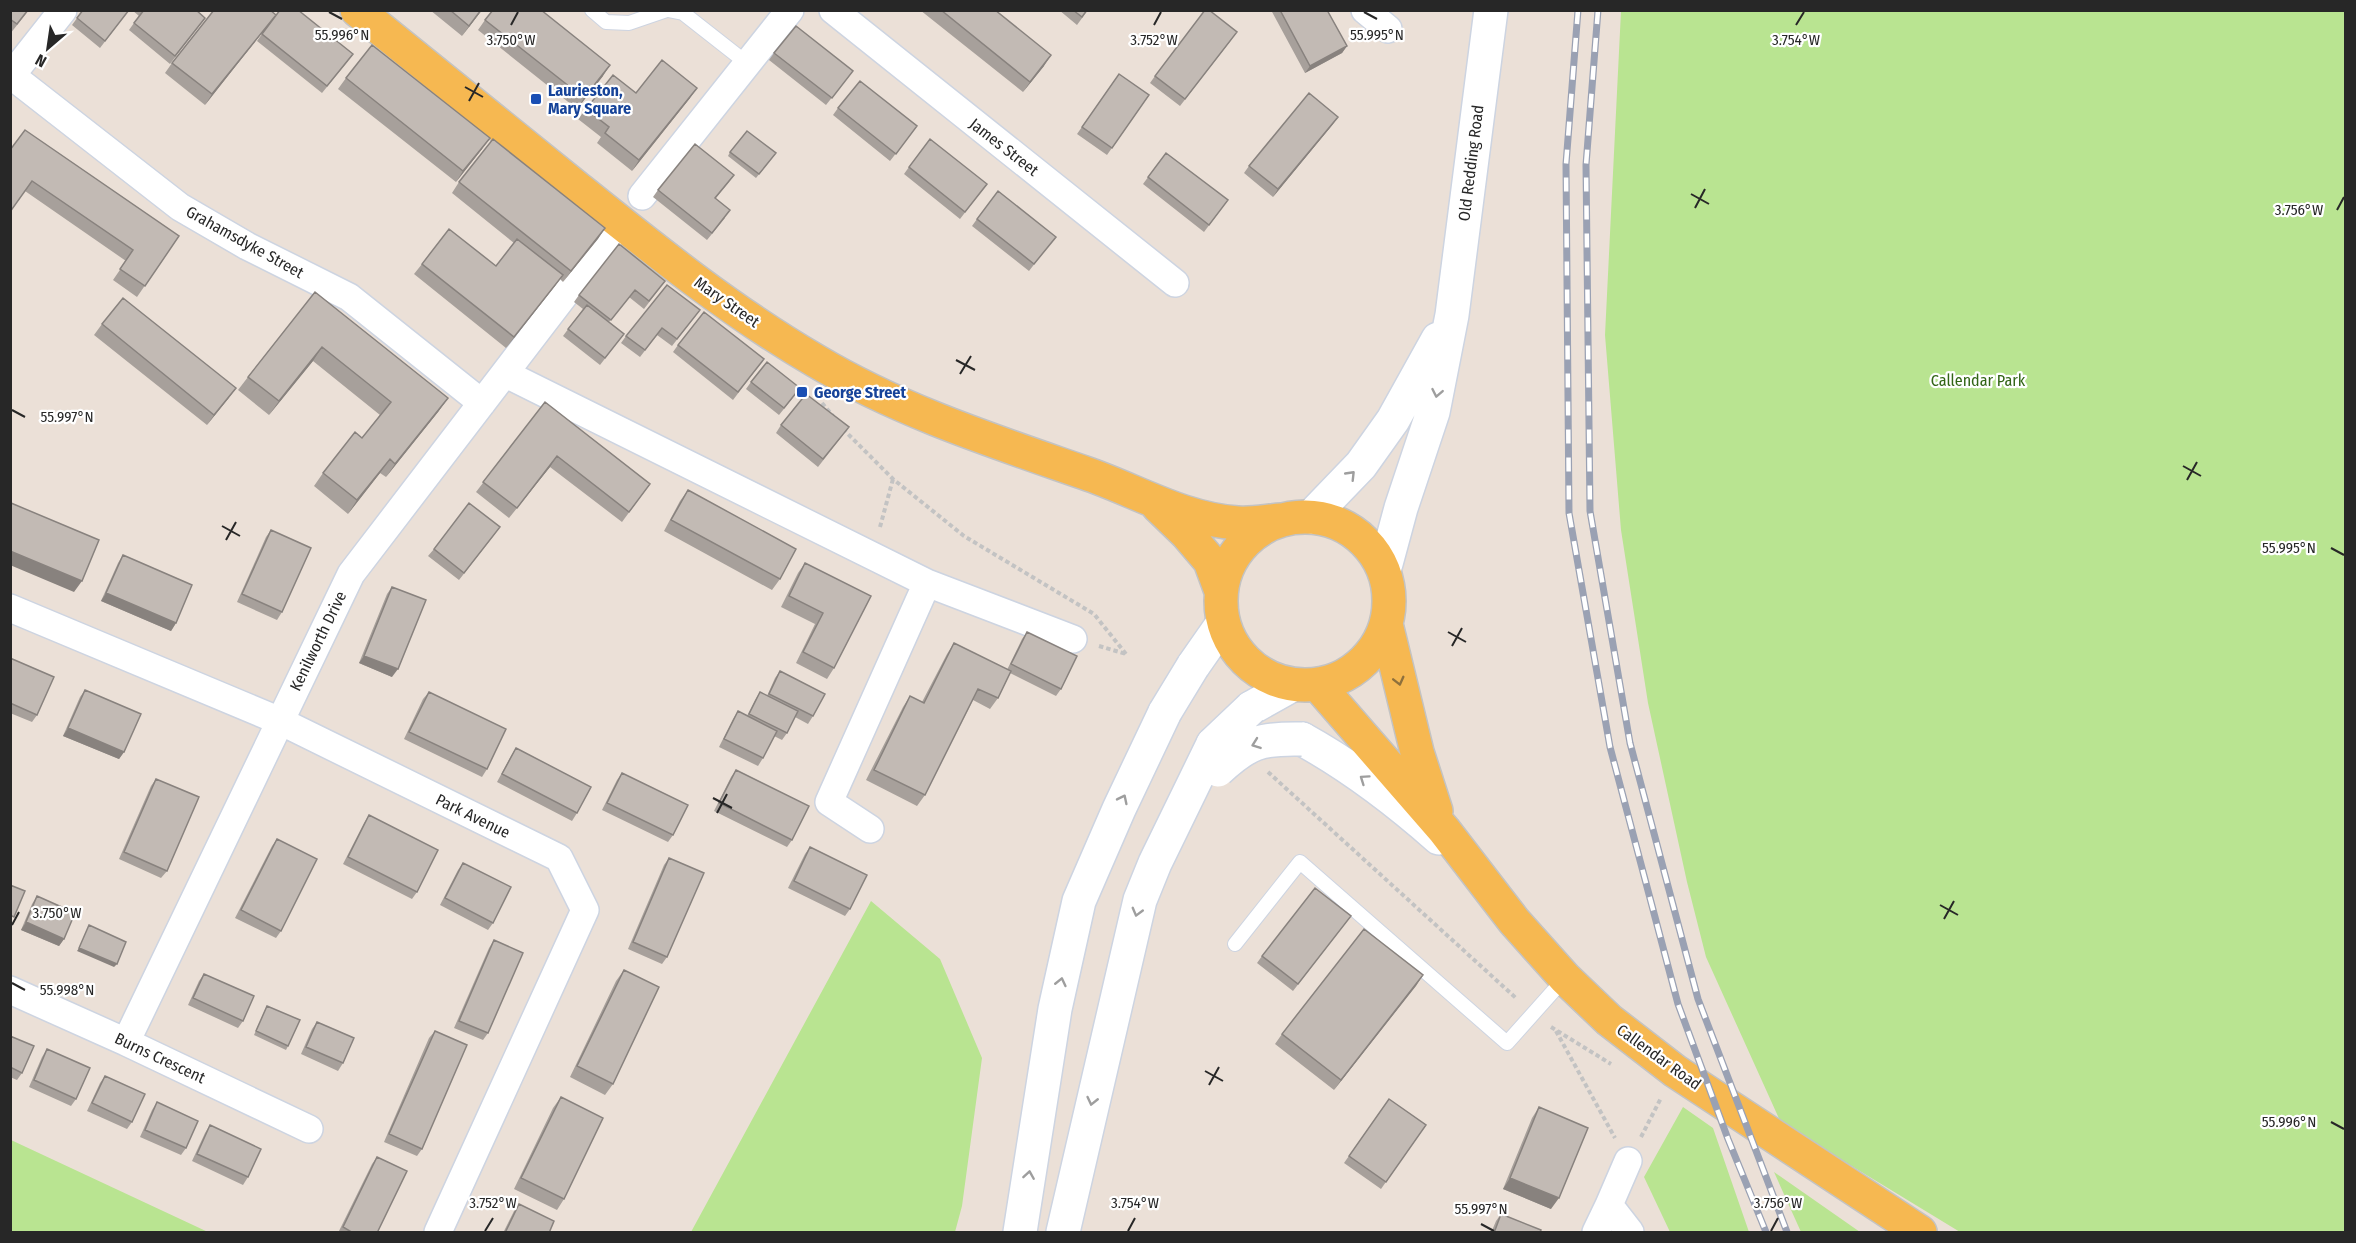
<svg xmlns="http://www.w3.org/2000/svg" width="2356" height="1243" font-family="'Fira Sans Condensed',sans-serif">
	<rect width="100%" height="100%" fill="#ebe0d7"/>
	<path fill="#b9e491" d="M1621,11h724v1221h-385l-179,-109 -75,-166 -19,-75 -39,-179 -27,-173 -16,-195z
		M871,901l69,58 42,99 -20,148 -7,26h-264z
		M1683,1107l30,21 36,104h-79l-26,-55z
		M11,1140l197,92h-197z
		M1774,1172l86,60h-59z"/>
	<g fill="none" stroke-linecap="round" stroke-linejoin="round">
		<g stroke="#cdd4e1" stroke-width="16">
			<path id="lane" d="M592,10l14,12 23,1 38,-13
				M668,10l15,3 65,51
				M1235,944l65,-82 207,181 58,-65"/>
		</g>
		<g stroke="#cdd4e1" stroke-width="30">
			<path id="street" d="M833,10l342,273
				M1365,10l23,19
				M12,76l168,131 67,39 102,51 133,106
				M10,77l53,-67
				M642,196l148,-186
				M584,269l37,-46
				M506,374l421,209 146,56
				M10,608l270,113 279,137 26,52 -147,322
				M870,829l-41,-27 98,-219
				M10,990l116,52 183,87
				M126,1042l225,-468 225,-294
				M1628,1161l-19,44 21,27
				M1596,1232l13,-27"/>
		</g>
		<g stroke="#cdd4e1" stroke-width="36">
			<path id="secondary" d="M1311,517l50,-52 32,-45 45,-81
				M1384,571l17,-63 32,-96 19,-97 39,-305
				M1193,666l30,-43
				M1251,708l41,-23
				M1302,739c49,27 95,62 137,99
				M1020,1232l35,-223 24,-108 40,-92 46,-97
				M1063,1232l77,-332 15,-37 58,-119"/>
		</g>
		<g stroke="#c3c3c3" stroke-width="36">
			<path id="primary" d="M357,10c73,59 146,118 219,177 76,61 154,124 240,174 84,50 177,80 269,112 50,17 99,47 153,50 14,1 29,-2 43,-3
				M1158,506l29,28 23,27 11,30
				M1221 601a84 84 0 1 1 168 0a84 84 0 1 1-168 0Z
				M1386,624l31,128 19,59
				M1318,685l126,145 70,91 51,57 44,42 66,51 245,161"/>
		</g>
		<path stroke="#c3c3c3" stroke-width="4" stroke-dasharray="4.5 3" stroke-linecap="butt" d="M822,403l11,13
			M843,429l50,50 71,57 130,78 32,40
			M880,527l13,-48
			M1099,646l27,8
			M1268,772l249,227
			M1551,1027l60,37
			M1556,1031l59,107
			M1641,1137l20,-39"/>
		<use href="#lane" stroke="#fff" stroke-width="14"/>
		<use href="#street" stroke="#fff" stroke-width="27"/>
		<use href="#secondary" stroke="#fff" stroke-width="33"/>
		<use href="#primary" stroke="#f6b851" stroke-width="33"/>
		<g stroke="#9aa1b3" stroke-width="7">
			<path id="rail" d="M1578,10l-12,154 3,349 41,234 68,257 50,135 38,93
				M1598,10l-12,155 4,346 40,232 68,256 89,233"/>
		</g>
		<use href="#rail" stroke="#fff" stroke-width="4.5" stroke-dasharray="14" stroke-linecap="butt"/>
		<g stroke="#cdd4e1" stroke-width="36" stroke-linecap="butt">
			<path id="secondary-bridge" d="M1165,712l28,-46
				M1213,744l38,-36
				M1218,770c30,-28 43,-32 84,-31"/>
		</g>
		<use href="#secondary-bridge" stroke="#fff" stroke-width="33"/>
	</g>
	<path fill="#a7a09b" d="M10,10h19l-19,24z
		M83,10h46l-29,38 -28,-23z
		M132,10h64l9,8 -35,46 -41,-34 10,-14z
		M430,10h52l-20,26z
		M920,10h75l49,56 -21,26z
		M1059,10h29l-11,15z
		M1271,10h56l20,36 -5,7 -37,20z
		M276,15l-71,90 -40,-32 7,-10z
		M485,20l118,56 -26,33 -99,-79z
		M262,34l86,27 -26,32 -65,-52z
		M1232,39l-52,67 -30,-23 5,-7z
		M774,53l79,18 -27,34 -57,-45z
		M1119,74l30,21 -42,60 -30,-21z
		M346,78l136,71 -26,33 -118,-93z
		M636,93l54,5 -58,73 -35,-28 4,-6 -23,-18 8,-10z
		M838,108l74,25 -22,28 -57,-46z
		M1333,124l-60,73 -29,-24 5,-7z
		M10,150l169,86 -42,61 -24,-17 13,-19 -101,-70z
		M730,152l46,1 -20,25 -28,-22z
		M1166,153l62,47 -24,32 -61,-48z
		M909,167l78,17 -27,35 -56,-45z
		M459,182l146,46 -42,54 -3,-3 -54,69 -92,-74 8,-10 74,2 18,-23 -62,-50z
		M729,182l-14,17 10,19 -18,22 -54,-43 5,-7z
		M977,219l73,25 -21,27 -57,-45z
		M660,288l-16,21 -15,-12 -20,25 15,12 -24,31 -37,-29 20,-27 -9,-7 5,-7z
		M315,292l133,106 -10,14 -52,65 -6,-4 -32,41 -34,-28 9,-13 39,-35 18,-23 -67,-54 -44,54 -31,-25 10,-13z
		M700,310l-28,36 -15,-11 -17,22 -19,-14 5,-7z
		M102,324l134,64 -29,37 -113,-90z
		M678,345l86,14 -31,41 -60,-48z
		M751,382l44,13 -16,20 -33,-26z
		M545,402l105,82 -28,38 -72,-55 -41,51 -33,-26z
		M781,425l62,10 -25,32 -42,-34z
		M688,490l92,89 -8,11 -108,-59 16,-30z
		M271,530l11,82 -5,8 -40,-18 29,-65z
		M495,534l-36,46 -31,-24 6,-7z
		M123,555l53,68 -5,8 -70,-30 17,-38z
		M805,563l66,33 -37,72 -7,11 -31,-16 19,-39 -34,-17 17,-34z
		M392,587v90l-33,-14 28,-69z
		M1027,632l34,57 -5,7 -46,-23 -12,25 -8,11 -17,-9 -48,95 -8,11 -51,-26 37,-73 7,-11 12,6 25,-48 7,-11 53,27 15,-31z
		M10,658l27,57 -5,7 -22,-9z
		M780,671l33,45 -5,8 -13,-7 -8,16 -5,7 -8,-4 -11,22 -5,8 -39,-19 14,-28 5,-8 9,5 8,-16 5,-8 7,4 8,-18z
		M85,690l39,62 -5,7 -56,-23 17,-39z
		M429,692l58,77 -5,8 -78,-38 19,-40z
		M516,748l61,65 -5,8 -75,-39 14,-26z
		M736,770l56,70 -5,7 -73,-36 17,-34z
		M622,773l51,62 -5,7 -66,-32 15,-30z
		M156,779l11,92 -6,7 -42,-19 32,-73z
		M369,815l48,77 -5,7 -69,-35 21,-41z
		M277,839l4,92 -5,7 -41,-20 37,-72z
		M810,847l40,62 -5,7 -57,-28 17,-34z
		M669,858l-2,99 -5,7 -34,-15 36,-84z
		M463,863l30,60 -5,7 -48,-25 18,-35z
		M37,896l27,43 -5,7 -38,-16 11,-26z
		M1351,916l-58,75 -36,-28 5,-7z
		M494,940l-6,93 -5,7 -29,-12 35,-80z
		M624,970l-11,114 -8,11 -35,-18 46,-96z
		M204,974l39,47 -5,7 -50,-23 11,-24z
		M1423,975l-89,115 -59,-46 7,-10z
		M267,1006l21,40 -2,4 -32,-15 11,-25z
		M317,1022l26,41 -5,8 -37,-17 11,-25z
		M435,1031l-13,118 -5,7 -33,-14 45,-104z
		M10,1036l12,37 -5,7 -7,-3z
		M47,1049l29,50 -5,7 -42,-19 13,-30z
		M105,1076l27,46 -5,7 -40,-18 13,-28z
		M561,1097l3,102 -7,11 -43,-21 39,-81z
		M1389,1099l37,26 -45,64 -37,-26z
		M157,1102l29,46 -5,7 -41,-18 12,-27z
		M1539,1107l12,102 -48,-20 29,-71z
		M210,1125l38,52 -5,8 -51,-24 13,-28z
		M377,1157v76h-39l34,-69z
		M519,1204l30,29h-46l11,-22z
		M1501,1214l39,19h-49l5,-12z"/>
	<path fill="#88827e" d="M481,10h1l-20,26 7,-10z
		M276,15l-8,10 -63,80 7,-11z
		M1347,46l-5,7 -37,20 5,-7z
		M1051,55l-7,11 -21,26 7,-10z
		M610,65l-7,11 -26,33 7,-11z
		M697,88l-7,10 -58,73 7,-11z
		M1338,117l-5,7 -60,73 5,-8z
		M490,138l-8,11 -26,33 7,-11z
		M605,228l-7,11 -35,43 8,-11z
		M563,275l-8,11 -49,62 8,-11z
		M322,347l-9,14 -44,54 10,-14z
		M236,388l-8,11 -21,26 7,-10z
		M448,398l-10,14 -52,65 9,-13z
		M557,456l-7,11 -41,51 8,-10z
		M390,459l-10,14 -32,41 9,-14z
		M10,551l72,30 -8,11 -64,-27z
		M106,593l70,30 -5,8 -70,-30z
		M364,656l34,13 -6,8 -33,-14z
		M68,728l56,24 -5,7 -56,-23z
		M26,922l38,17 -5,7 -38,-16z
		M79,948l38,16 -3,3 -37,-16z
		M1423,975l-7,11 -82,104 7,-10z
		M1510,1178l49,20 -8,11 -48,-20z"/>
	<path fill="#c2bab4" stroke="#88827e" stroke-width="1.5" d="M10,10h18l-11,14 -7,-5z
		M83,10h46l-24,31 -28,-23z
		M144,10h52l9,8 -30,38 -41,-33z
		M214,10h56l6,5 -64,79 -40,-31z
		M280,10h18l55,44 -26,32 -65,-52z
		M450,10h31l-12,16z
		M493,10h48l69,55 -26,33 -99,-78z
		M941,10h54l56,45 -21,27z
		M1073,10h14l-5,7z
		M1205,10h4l28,22 -52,67 -30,-23z
		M1280,10h47l20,36 -37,20z
		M796,26l57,45 -21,27 -58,-45z
		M372,45l118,93 -27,33 -117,-93z
		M662,60l35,28 -58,72 -34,-27 4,-6 -23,-18 27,-34 23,18z
		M1119,74l30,21 -37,53 -30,-21z
		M860,81l57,45 -21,28 -58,-46z
		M1309,93l29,24 -60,72 -29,-23z
		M25,130l154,106 -34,50 -25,-17 13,-19 -101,-69 -22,31v-62z
		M747,131l29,22 -17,21 -29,-22z
		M493,139l112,89 -34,43 -112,-89z
		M930,139l57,45 -22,28 -56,-45z
		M695,144l39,31 -19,23 15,12 -18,23 -54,-43z
		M1166,153l62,47 -19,25 -61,-48z
		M998,191l58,46 -22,27 -57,-45z
		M449,229l47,37 21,-27 46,36 -49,62 -92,-73z
		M619,244l46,37 -16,20 -14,-11 -24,30 -32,-25z
		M667,285l33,25 -23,29 -15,-11 -17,22 -19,-14z
		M315,292l133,106 -53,66 -5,-5 -33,41 -34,-27 32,-41 7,6 29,-36 -69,-55 -43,54 -31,-24z
		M123,298l113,90 -22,27 -112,-91z
		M587,305l37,29 -19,24 -37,-29z
		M704,312l60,47 -26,33 -60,-47z
		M767,362l33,26 -16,20 -33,-26z
		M806,394l43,33 -26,32 -42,-34z
		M545,402l105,82 -21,28 -72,-56 -40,52 -34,-26z
		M688,490l108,59 -16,30 -109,-59z
		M11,503l88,37 -17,41 -72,-30v-46z
		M469,503l31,24 -36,46 -30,-24z
		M271,530l40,18 -29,64 -40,-18z
		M123,555l69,30 -16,38 -70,-30z
		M805,563l66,33 -37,72 -31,-16 20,-39 -34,-17z
		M392,587l34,13 -28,69 -34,-13z
		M1027,632l50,24 -16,33 -50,-25z
		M954,643l57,28 -13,27 -20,-9 -53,106 -51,-25 36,-74 14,7z
		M10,658l44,19 -17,38 -27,-12z
		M780,671l45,23 -12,22 -44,-22z
		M85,690l56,24 -17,38 -56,-24z
		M429,692l77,37 -19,40 -78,-37z
		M760,692l38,19 -11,22 -38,-19z
		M738,711l39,20 -14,27 -39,-19z
		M516,748l75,39 -14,26 -75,-39z
		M736,770l73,36 -17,34 -73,-37z
		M622,773l66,32 -15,30 -66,-32z
		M156,779l43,18 -32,74 -43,-19z
		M369,815l69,35 -21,42 -69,-35z
		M277,839l40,20 -36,72 -40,-21z
		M810,847l57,28 -17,34 -56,-28z
		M669,858l35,15 -37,84 -34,-15z
		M463,863l48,24 -18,36 -48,-25z
		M10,885l15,6 -11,26 -4,-2z
		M1315,888l36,28 -53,68 -36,-28z
		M37,896l38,17 -11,26 -38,-17z
		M89,925l37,17 -9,22 -38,-16z
		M1364,929l59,46 -82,105 -59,-46z
		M494,940l29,13 -35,80 -29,-12z
		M624,970l35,17 -46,97 -36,-18z
		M204,974l50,22 -11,25 -50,-23z
		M267,1006l33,14 -12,26 -32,-15z
		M317,1022l37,16 -11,25 -37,-16z
		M435,1031l32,14 -45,104 -33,-15z
		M10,1036l24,10 -12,27 -12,-6z
		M47,1049l43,19 -14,31 -42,-19z
		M105,1076l40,18 -13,28 -40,-19z
		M561,1097l42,21 -39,81 -43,-21z
		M1389,1099l37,26 -40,57 -37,-26z
		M157,1102l41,19 -12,27 -41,-18z
		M1539,1107l49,21 -29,70 -49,-20z
		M210,1125l51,24 -13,28 -51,-23z
		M377,1157l30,14 -30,62h-24l-10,-6z
		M519,1204l35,17 -5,12h-44z
		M1501,1214l40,16 -1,3h-46z"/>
	<defs><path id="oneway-chevron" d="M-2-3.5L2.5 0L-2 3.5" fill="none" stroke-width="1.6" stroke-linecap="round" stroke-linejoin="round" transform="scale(1.5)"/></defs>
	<g stroke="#9e9e9e">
		<use href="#oneway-chevron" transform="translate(1437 393) rotate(101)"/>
		<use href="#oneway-chevron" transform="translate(1351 475) rotate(-46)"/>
		<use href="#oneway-chevron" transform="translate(1256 744) rotate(160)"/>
		<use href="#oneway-chevron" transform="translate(1364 779) rotate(-145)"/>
		<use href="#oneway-chevron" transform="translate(1123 799) rotate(-64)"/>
		<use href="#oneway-chevron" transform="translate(1137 912) rotate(105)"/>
		<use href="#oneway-chevron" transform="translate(1061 982) rotate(-77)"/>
		<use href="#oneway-chevron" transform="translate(1092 1101) rotate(103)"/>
		<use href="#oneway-chevron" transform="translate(1029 1175) rotate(-81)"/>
	</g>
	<use stroke="#8e703c" href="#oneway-chevron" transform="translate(1399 681) rotate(76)"/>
	<path fill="none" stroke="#272727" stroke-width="2" d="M329,12l13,7M1364,12l13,7M511,25l7,-13M1154,25l7,-13M1796,25l8,-13M465,87l18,10M469,101l10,-18M1691,194l18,10M1695,208l10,-19M2337,210l7,-13M956,360l19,10M960,374l11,-18M12,410l13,7M2183,466l18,10M2187,480l10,-18M222,526l18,10M226,540l10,-18M2331,548l13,7M1448,632l18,10M1452,646l10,-18M713,798l19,10M717,813l10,-19M1940,905l18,10M1944,919l10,-18M12,925l7,-13M12,983l13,7M1205,1071l18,10M1209,1085l10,-18M2331,1122l13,7M1481,1224l13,7M485,1231l8,-13M1128,1231l7,-13M1771,1231l7,-13"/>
	<g fill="#1a4fb4" stroke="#fff" stroke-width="2">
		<rect x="530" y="93" width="12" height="12" rx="3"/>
		<rect x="796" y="386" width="12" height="12" rx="3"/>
	</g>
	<g text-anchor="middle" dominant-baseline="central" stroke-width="4.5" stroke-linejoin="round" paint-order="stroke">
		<g font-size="16" font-weight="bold" fill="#164399" stroke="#fff" text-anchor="start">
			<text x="548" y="90">Laurieston,<tspan x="548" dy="18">Mary Square</tspan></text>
			<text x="814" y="392">George Street</text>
		</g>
		<g font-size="16" fill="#272727" stroke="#fff">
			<text transform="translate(1004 147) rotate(38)">James Street</text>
			<text transform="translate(1471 163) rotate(-83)">Old Redding Road</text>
			<text transform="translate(245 242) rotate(29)">Grahamsdyke Street</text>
			<text transform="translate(727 302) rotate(35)">Mary Street</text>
			<text transform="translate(318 641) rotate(-64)">Kenilworth Drive</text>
			<text transform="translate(473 816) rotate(26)">Park Avenue</text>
			<text transform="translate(1659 1057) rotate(36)">Callendar Road</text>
			<text transform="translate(160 1058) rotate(25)">Burns Crescent</text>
		</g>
		<g font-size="16" fill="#326516" stroke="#fff">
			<text x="1978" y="380">Callendar Park</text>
		</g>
	</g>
	<g font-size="15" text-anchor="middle" fill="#272727" stroke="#fff" stroke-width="4.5" stroke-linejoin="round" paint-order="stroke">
		<text x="1377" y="40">55.995°N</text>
		<text x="342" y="40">55.996°N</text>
		<text x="511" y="45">3.750°W</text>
		<text x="1154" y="45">3.752°W</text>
		<text x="1796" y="45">3.754°W</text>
		<text x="2299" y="215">3.756°W</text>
		<text x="67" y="422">55.997°N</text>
		<text x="2289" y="553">55.995°N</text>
		<text x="57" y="918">3.750°W</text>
		<text x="67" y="995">55.998°N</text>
		<text x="2289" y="1127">55.996°N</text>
		<text x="493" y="1208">3.752°W</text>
		<text x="1135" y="1208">3.754°W</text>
		<text x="1778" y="1208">3.756°W</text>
		<text x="1481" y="1214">55.997°N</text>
	</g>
	<rect width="2356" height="1243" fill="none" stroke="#272727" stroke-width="24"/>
	<g transform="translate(48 48) rotate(209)" stroke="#ffffff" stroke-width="4.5" paint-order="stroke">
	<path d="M0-4.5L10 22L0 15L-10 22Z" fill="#272727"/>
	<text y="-9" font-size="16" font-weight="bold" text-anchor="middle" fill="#272727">N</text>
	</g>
</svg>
